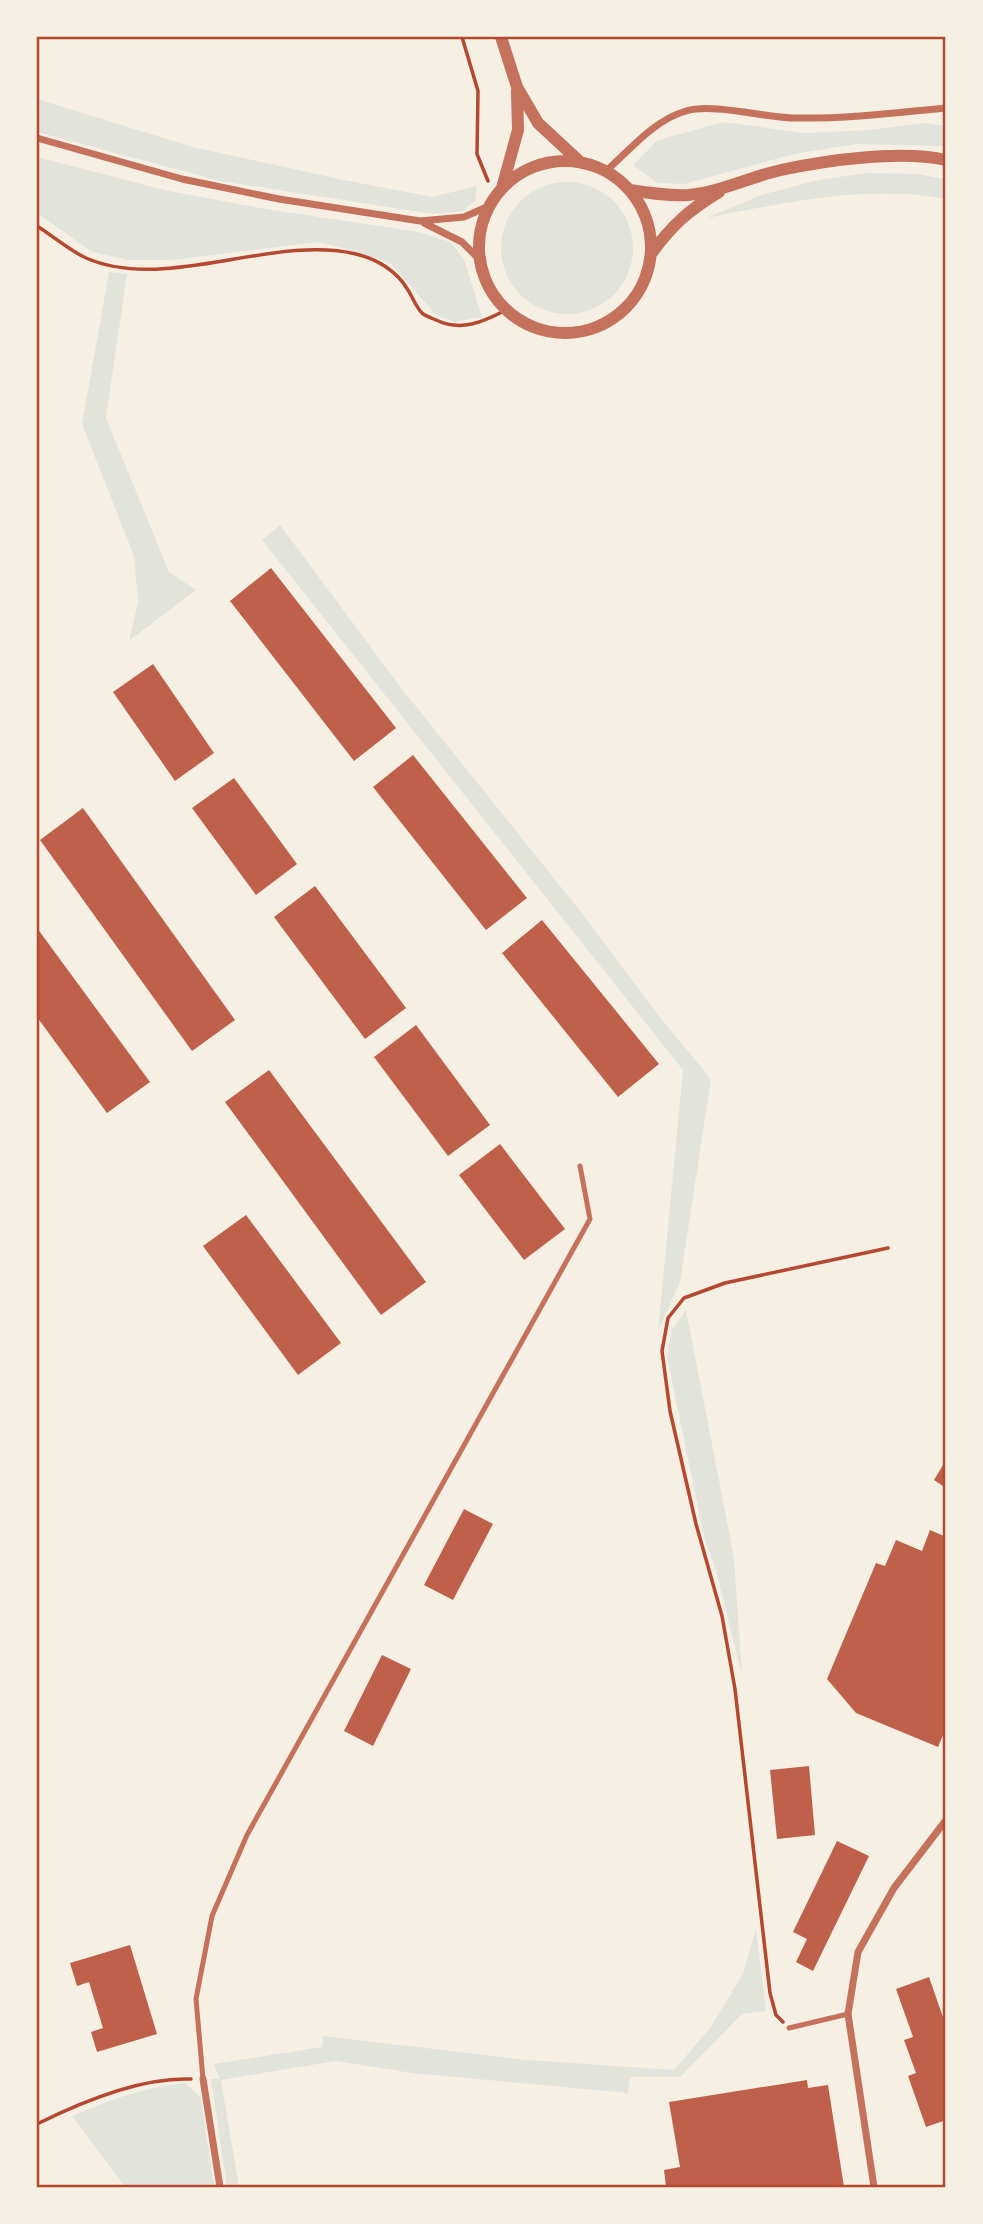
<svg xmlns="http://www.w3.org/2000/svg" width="983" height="2224" font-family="'IBM Plex Sans',sans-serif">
	<rect width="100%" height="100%" fill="#f6efe4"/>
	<path fill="#e2e4dc" d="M37,99l156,48 151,33 88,17 45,-11 -2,15 -12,10 -30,3 -213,-33 -183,-49z
		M724,122l79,11 67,-3 55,-7 21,3v20l-90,-2 -62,10 -110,30 -27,-1 -24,-18 25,-25z
		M37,157l132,34 97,18 153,23 31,10 14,17 18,58 -28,5 -18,-7 -45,-51 -32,-12 -41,-10 -145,18h-44l-37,-8 -55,-39z
		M867,173l49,1 30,5v20c-76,-15 -164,4 -239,19l54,-23 57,-15z
		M501 248a66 66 0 1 1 132 0a66 66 0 1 1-132 0Z
		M109,272l18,2 -21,144 63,154 27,18 -67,51 9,-39 -4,-46 -52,-132z
		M280,525l122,164 179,223 81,108 49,59 -31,203 -22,49 25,-261 -421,-530z
		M686,1310l48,248 8,118 -26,-105 -12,-34 -37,-180 5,-28z
		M756,1929l10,82 -24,3 -62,63h-50l-2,16 -216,-20 -76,-12 -115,19 18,107h-12l-16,-108h9l-6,-15 108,-17 1,-11 204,24 147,10 36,-42 33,-54z
		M185,2083l16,14 13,90h-89l-53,-71c37,-16 73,-29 113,-33z"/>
	<path fill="#bf614a" d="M271,568l125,160 -42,33 -124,-160z
		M153,664l61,89 -39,28 -62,-89z
		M413,755l114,143 -41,32 -113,-143z
		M234,778l63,86 -41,31 -64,-87z
		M83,808l152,212 -43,31 -152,-211z
		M315,886l91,122 -41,31 -91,-122z
		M542,920l117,144 -41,33 -116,-144z
		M37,928l113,154 -43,31 -70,-96z
		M416,1025l74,100 -42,31 -74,-99z
		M269,1070l157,212 -45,33 -156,-213z
		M500,1144l65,85 -41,31 -65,-85z
		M246,1215l95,128 -43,32 -95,-129z
		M946,1460v28l-12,-8z
		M464,1509l29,15 -40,76 -29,-15z
		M930,1530l16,7v191l-8,19 -82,-34 -29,-34 49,-116 9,3 11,-26 26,11z
		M382,1655l29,14 -38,77 -29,-15z
		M809,1766l6,69 -38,4 -7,-69z
		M837,1841l32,15 -56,115 -17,-9 11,-23 -14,-7z
		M130,1945l27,89 -60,18 -6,-20 12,-4 -14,-46 -12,4 -7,-23z
		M929,1977l17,49v94l-20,7 -18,-51 8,-3 -12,-33 9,-3 -17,-48z
		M807,2080l1,8 20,-3 16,102h-178l-2,-17 16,-3 -11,-65z"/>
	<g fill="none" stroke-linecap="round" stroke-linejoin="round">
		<path stroke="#b5482f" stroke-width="3.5" d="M462,37l16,54 -1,63 11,27
			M37,226c16,10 32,24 49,32 80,35 186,-24 270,-4 21,5 41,17 52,36 4,6 8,17 14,23 3,3 10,5 14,7 25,12 47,2 70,-10
			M783,2022l-7,-7 -6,-22 -35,-304 -13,-73 -26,-92 -26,-113 -8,-60 6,-33 16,-20 41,-15 163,-35
			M37,2124c44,-22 104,-47 154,-45"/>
		<path stroke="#c5725c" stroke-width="5" d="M789,2028l59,-14
			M203,2079l-7,-80 16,-83 35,-81 343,-616 -10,-53"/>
		<path stroke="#c5725c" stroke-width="7" d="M37,138l145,41 97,20 141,22 44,-4 25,-11
			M606,171c24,-21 48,-51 80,-60 26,-8 77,6 106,7 51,1 103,-5 154,-10
			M424,223l38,19 17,17
			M203,2079l17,108
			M874,2187l-26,-173 10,-62 36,-64 52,-68"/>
		<path stroke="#c5725c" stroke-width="12" d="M501,37l16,50 21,36 42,39
			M479 247a86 86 0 1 1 172 0a86 86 0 1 1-172 0Z
			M502,188l16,-58 -1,-39
			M630,190c19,3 38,6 58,5 33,-3 62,-18 93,-25 47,-10 119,-20 165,-10
			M651,254c21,-29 38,-44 68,-62"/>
	</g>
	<rect width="983" height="2224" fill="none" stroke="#f6efe4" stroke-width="77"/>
	<rect x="38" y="38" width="906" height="2148" fill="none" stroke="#b5482f" stroke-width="2.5"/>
</svg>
